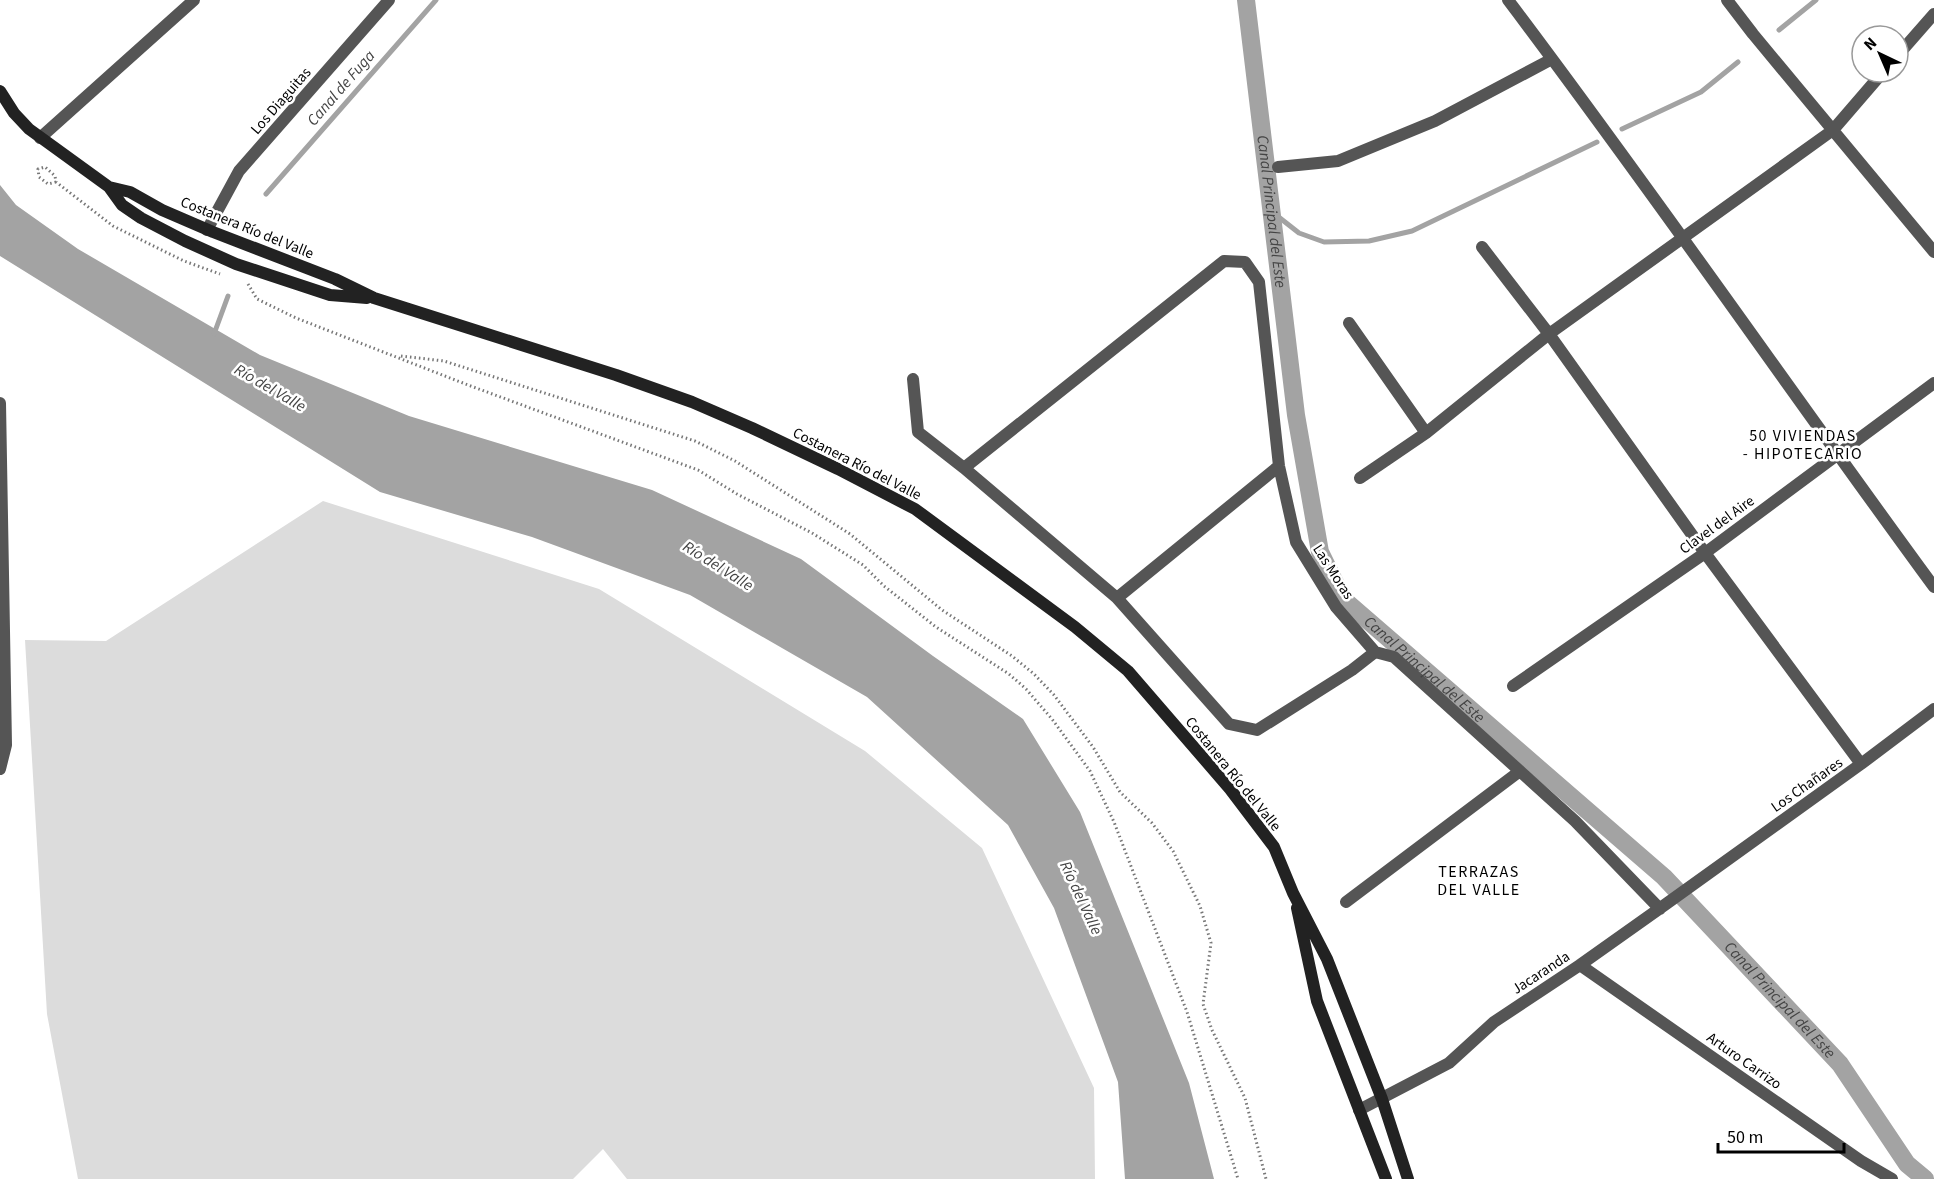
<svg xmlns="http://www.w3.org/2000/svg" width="1934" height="1179" font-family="'Source Sans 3',sans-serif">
	<rect width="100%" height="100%" fill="#fff"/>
	<path fill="#dcdcdc" d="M323,501l276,88 266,162 117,97 112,240 1,91h-468l-24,-30 -30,30h-495l-31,-165 -22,-374 81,1z"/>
	<path fill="#a3a3a3" d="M0,185l16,20 62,44 182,106 149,61 243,74 149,69 132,97 90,63 57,93 109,271 25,96h-89l-7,-97 -64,-174 -46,-83 -141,-128 -177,-102 -158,-58 -152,-45 -380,-236z"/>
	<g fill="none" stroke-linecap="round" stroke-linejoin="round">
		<path stroke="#a3a3a3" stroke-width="5" d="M1779,30l37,-30
			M1622,129l79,-37 37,-30
			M266,194l170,-194
			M1271,211l28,22 25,9 45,-1 43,-10 185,-89
			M214,334l14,-38"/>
		<path stroke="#a3a3a3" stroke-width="18" id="s1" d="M1246,0l50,415 24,137 23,47 321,278 176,187 67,100 18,15"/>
		<path stroke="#777" stroke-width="3" stroke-dasharray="1.5 3" stroke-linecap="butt" d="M56,182l-8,2 -9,-7 -1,-8 7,-2 10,9 1,6 57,44 71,35 36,13
			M248,284l9,15 39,19 172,67 230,85 39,24 75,39 51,32 21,21 52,41 73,47 17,15 26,30 38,52 24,51 73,190 51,167
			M401,356l43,5 251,80 40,20 115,73 92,76 70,46 22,18 20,21 39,52 27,45 32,31 21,28 27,55 11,37 -8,61 9,26 33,68 21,81"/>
		<path stroke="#555" stroke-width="12" d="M1508,0c146,193 283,392 426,587
			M1727,0l26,34 181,218
			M1898,55l36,-41
			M40,138l154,-138
			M1278,167l60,-6 97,-40 117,-62
			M207,230l32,-59 150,-171
			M1482,247l67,87 156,219 156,211
			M1349,323l77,110
			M913,379l5,53 46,36 153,130 112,126 28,6 95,-60 23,-18
			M0,403l6,342 -6,24
			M964,468l260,-207 21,1 14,20 20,184 17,76 40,65 39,45 19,5 181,164 85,88
			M1360,478l66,-45 123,-99 284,-204 50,-58
			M1117,598l162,-132
			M1513,686l192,-133 229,-170
			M1346,902l174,-131
			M1580,965l281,196 31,18
			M1359,1110l90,-47 45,-41 86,-57 86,-61 195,-140 73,-55"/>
		<path stroke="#222" stroke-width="12" d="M0,91l14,22 15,16 80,58 13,18 19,13 44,23 51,23 94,31 37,3
			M109,187l21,5 32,18 51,22 122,47 39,19 242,77 76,27 60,26 86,41 77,40 160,118 53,44 102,118 44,58 19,46 34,66 55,140 26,80
			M1297,908l20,93 69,178"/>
	</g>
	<g text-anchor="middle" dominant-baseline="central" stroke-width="5" stroke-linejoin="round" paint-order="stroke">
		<g font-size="15" fill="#000" stroke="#fff">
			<text transform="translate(281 101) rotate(-49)">Los Diaguitas</text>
			<text transform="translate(247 228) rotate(22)">Costanera Río del Valle</text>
			<text transform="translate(857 464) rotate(27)">Costanera Río del Valle</text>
			<text transform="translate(1717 525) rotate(-36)">Clavel del Aire</text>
			<text transform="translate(1333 572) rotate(57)">Las Moras</text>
			<text transform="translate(1233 774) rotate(51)">Costanera Río del Valle</text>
			<text transform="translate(1807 785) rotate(-35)">Los Chañares</text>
			<text transform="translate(1541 973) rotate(-33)">Jacaranda</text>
			<text transform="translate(1744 1061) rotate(35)">Arturo Carrizo</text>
		</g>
		<g font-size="16" font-style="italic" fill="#444" stroke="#fff">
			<text transform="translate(341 88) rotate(-49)">Canal de Fuga</text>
			<text stroke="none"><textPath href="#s1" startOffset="213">Canal Principal del Este</textPath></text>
			<text transform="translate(270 388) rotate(30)">Río del Valle</text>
			<text transform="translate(718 566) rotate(32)">Río del Valle</text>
			<text stroke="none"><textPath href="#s1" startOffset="717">Canal Principal del Este</textPath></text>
			<text transform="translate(1081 898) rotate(65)">Río del Valle</text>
			<text stroke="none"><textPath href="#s1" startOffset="1203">Canal Principal del Este</textPath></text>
		</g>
		<g font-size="16" letter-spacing="1.5" fill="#000" stroke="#fff">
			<text x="1803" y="436">50 VIVIENDAS<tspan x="1803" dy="18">- HIPOTECARIO</tspan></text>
			<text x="1479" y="872">TERRAZAS<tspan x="1479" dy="18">DEL VALLE</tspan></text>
		</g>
	</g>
	<g transform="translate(1880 54) rotate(316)"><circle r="28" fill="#ffffff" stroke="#999999" stroke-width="1.5"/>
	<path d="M0-4.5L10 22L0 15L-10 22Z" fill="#000000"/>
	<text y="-9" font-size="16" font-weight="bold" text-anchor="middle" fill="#000000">N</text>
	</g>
	<path d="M1718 1143v9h126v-9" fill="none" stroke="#000000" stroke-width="3"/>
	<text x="1727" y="1143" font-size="18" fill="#000000" stroke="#ffffff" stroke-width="4.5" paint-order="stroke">50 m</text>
</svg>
